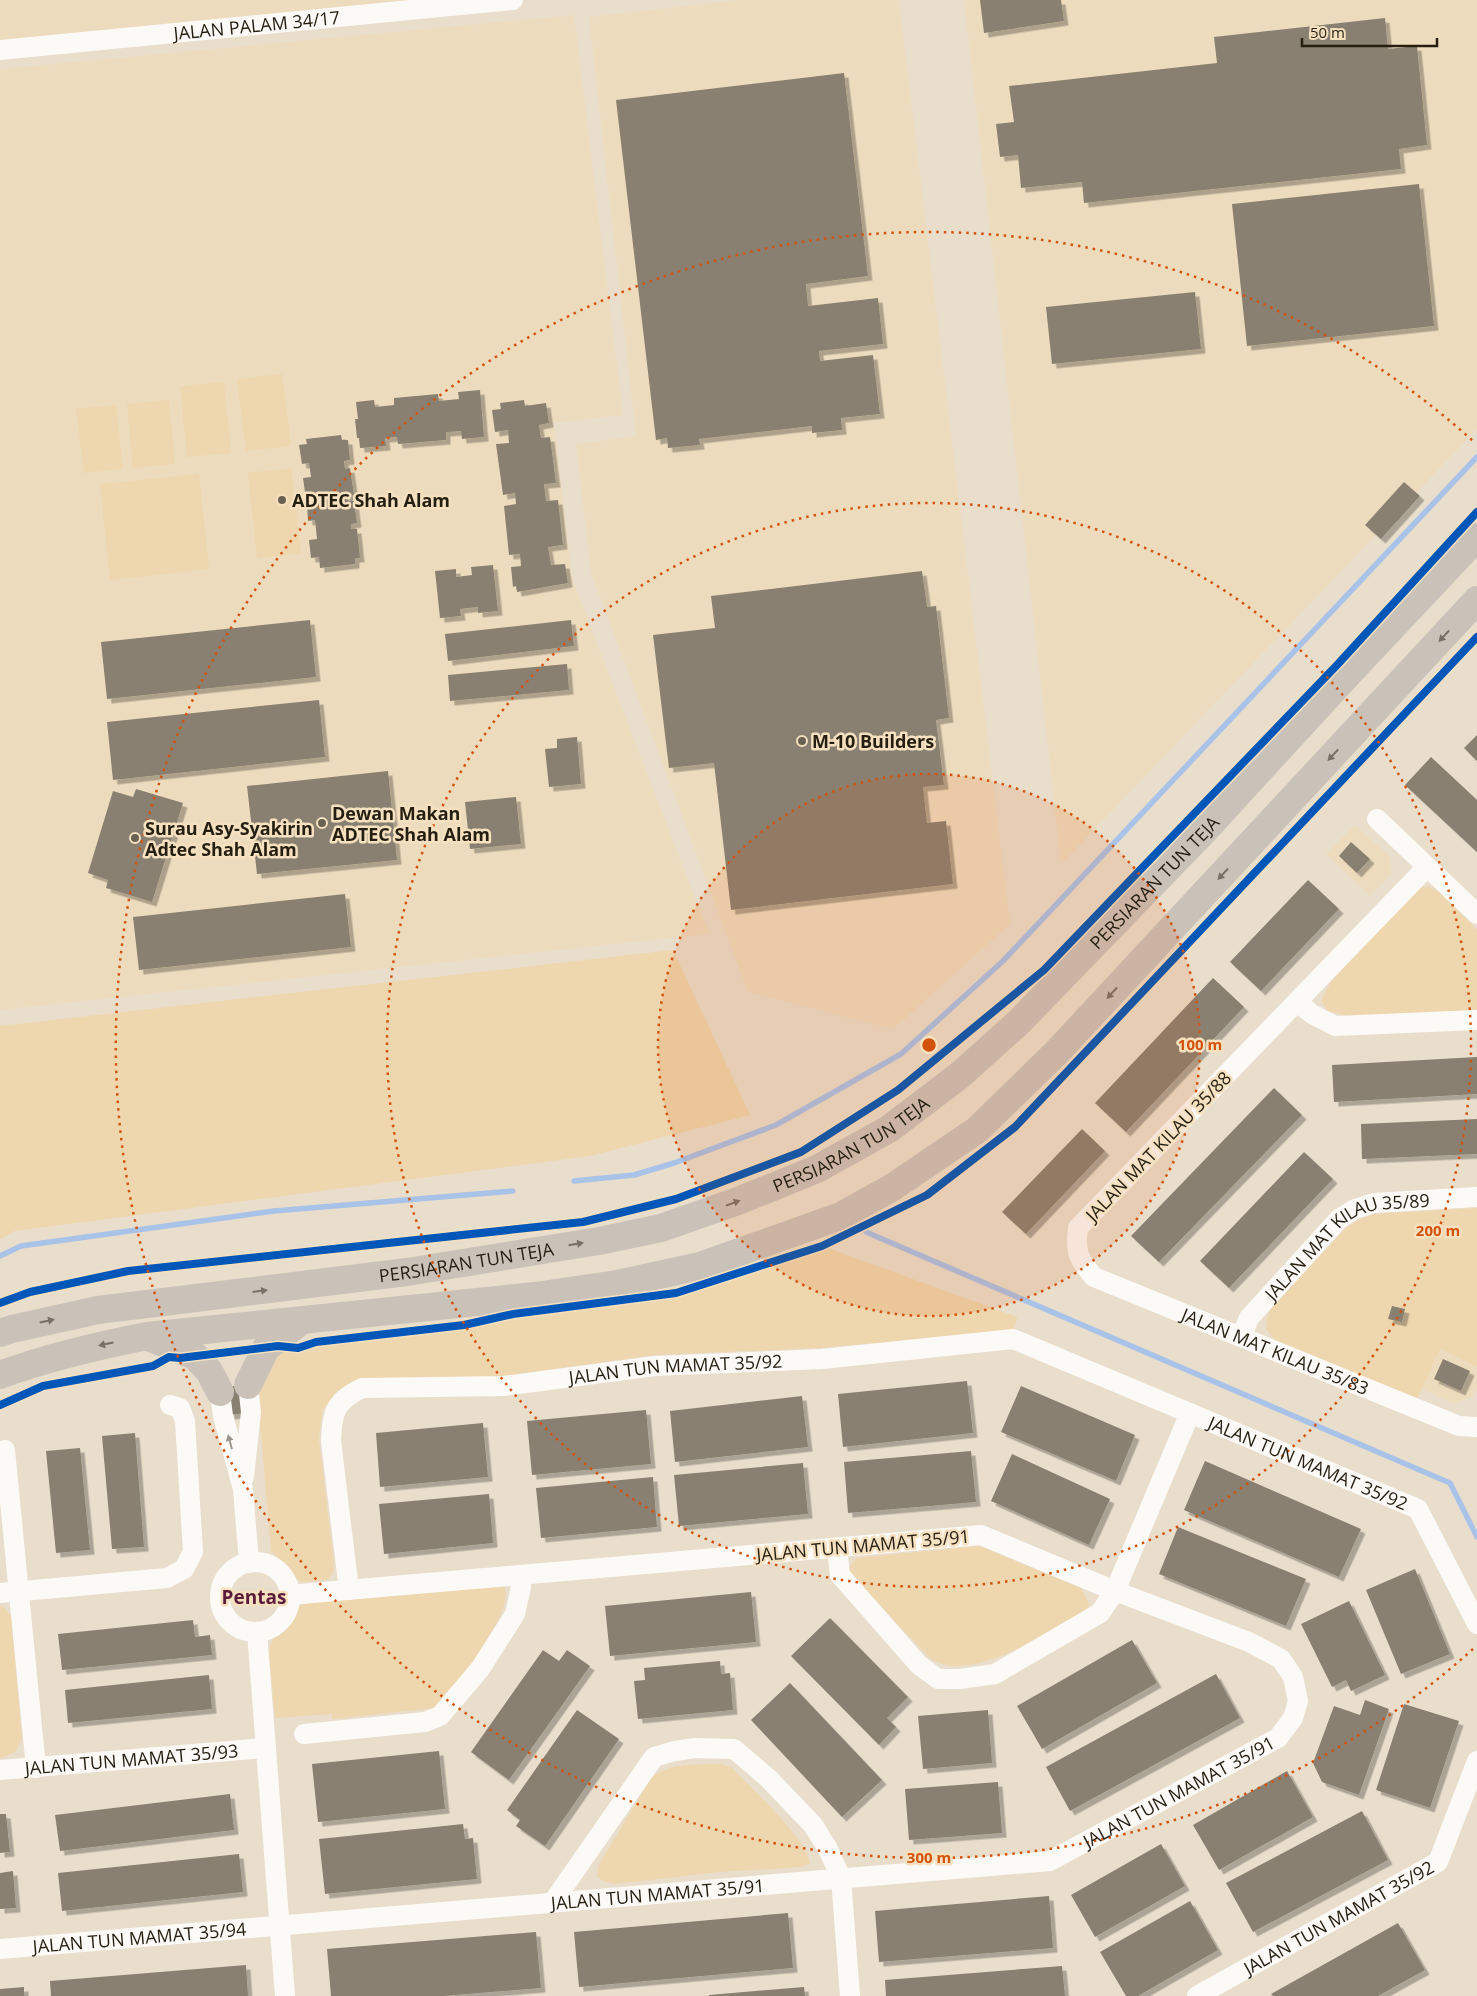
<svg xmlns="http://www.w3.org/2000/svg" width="1477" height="1996" font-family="'Open Sans',sans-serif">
	<defs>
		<filter id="shadow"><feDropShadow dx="4.5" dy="4.5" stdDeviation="0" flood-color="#0004"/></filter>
	</defs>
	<rect width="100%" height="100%" fill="#e9decc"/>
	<path fill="#eddbbd" d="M0,0h440l-440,45z
		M739,0h160l111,924 -117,105 -145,-37 -157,-419 -15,-129 60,-8 -47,-419z
		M964,0h513v429l-416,435z
		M574,15l49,400 -69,8 18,155 137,356 -709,76v-941z
		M1355,825l36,33v17l-21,21 -44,-42z
		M1440,1349l37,18v21l-5,9 -18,7 -32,-15z"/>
	<path fill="#eed6ae" d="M282,374l9,72 -45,5 -9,-72z
		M224,382l7,71 -44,4 -7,-71z
		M169,400l6,64 -42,4 -6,-64z
		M116,405l7,64 -39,4 -8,-64z
		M291,468l10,85 -44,5 -9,-85z
		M199,474l10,95 -99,11 -10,-96z
		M1429,887l9,4 39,39v80l-129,6 -20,-5 -7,-10 9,-18 80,-90 9,-5z
		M673,950l77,165 -160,41 -575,75 -15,8v-213z
		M1477,1208v159l-37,-18 -23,50 -142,-59 -9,-11 1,-11 4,-10 74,-79 13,-9 16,-6z
		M822,1246l195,71 -3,14 -195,17 -164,7 -153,21 -142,5 -23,10 -15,20 -3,28 15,125 -1,9 -6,7 -24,2 -6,-3 -10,-14 -16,-14 -14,-164 21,-41 20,2 18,-6 148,-17 49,-11 163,-21z
		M979,1546l102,42 8,16 -3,7c-36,20 -115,74 -155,48l-81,-85 -1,-6 7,-10z
		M504,1586c12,26 -45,93 -61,115l-8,7 -103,11v-5l-57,4 -6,-65c3,-19 8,-17 17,-30 8,-10 7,-14 19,-20z
		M0,1606l4,1 7,9 11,124 -8,13 -14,5z
		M721,1764l10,3c18,19 76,72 79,96l-8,4 -83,5 -104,12 -12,-3 -6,-5 1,-10 54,-89c20,-15 45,-12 69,-13z"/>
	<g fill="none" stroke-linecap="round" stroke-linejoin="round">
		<path stroke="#a9c2e8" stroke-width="5.5" d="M574,1181l60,-6 40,-12 102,-38 125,-71 102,-93 474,-504
			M866,1232l584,251 27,54
			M0,1256l21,-10 253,-35 239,-20"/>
	</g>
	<path fill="#898071" filter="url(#shadow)" d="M980,0h81l3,21 -80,12z
		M1385,18l3,31 29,-3 10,99 -28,4 2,20 -317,34 -2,-21 -61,6 -3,-33 -18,2 -4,-33 18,-2 -5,-36 208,-23 -3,-26z
		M844,73l24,203 -62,8 2,22 70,-8 5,46 -64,7 1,10 53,-6 7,59 -39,4 1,12 -30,3v-7l-113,13 1,6 -32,3 -1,-10 -11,2 -40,-340z
		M1419,184l15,142 -187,20 -15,-142z
		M1195,292l6,57 -149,15 -6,-57z
		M480,390l4,47 -22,2 -1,-8 -15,1v8l-48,4 -1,-7 -12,1 1,8 -26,2 -1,-10h-2l-2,-19h3l-2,-17 18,-2 1,7 19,-2v-7l44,-4 1,7 20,-2 -1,-7z
		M524,400l1,6 21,-3 3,20 -10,2 2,13 9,-1 6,46 -12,1 2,17 12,-1 5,45 -15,2 3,18 14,-1 3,19 -51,9 -1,-6 -3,1 -2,-20 10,-1 -1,-12 -11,1 -5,-49 12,-2 -1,-11 -12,2 -7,-51 13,-1 -1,-13 -13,2 -3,-22 9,-1 -1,-6z
		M341,435l1,5h6l2,20 -6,1 1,8 5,-1 4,27 -6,1v5h6l3,22 -6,1v5h6l3,29h-5v6l-35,4 -1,-11 -8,1 -2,-18 8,-1 -2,-19 -7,1 -1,-16h6v-7l-7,1 -3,-21 8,-1 -2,-14 -7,1 -3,-19 8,-1 -1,-5z
		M1404,482l16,14 -39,43 -16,-14z
		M493,565l5,46 -20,2v-6l-18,2 1,7 -21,2 -5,-47 21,-2v8l16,-2 -1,-8z
		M922,571l5,36 9,-1 13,112 -13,2 8,65 -21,2 4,36 19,-2 7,63 -222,26 -17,-147 -45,5 -16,-133 62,-7 -4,-32z
		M310,620l6,57 -209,22 -6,-57z
		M571,620l3,26 -126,15 -3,-27z
		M567,664l2,26 -119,11 -2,-26z
		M319,700l6,57 -212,23 -6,-58z
		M1477,735v26l-13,-13z
		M577,737l4,47 -32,3 -4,-38 12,-1v-9z
		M1431,757l46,43v52l-72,-67z
		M388,771l9,89 -140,14 -10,-88z
		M136,789l47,14 -31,99 -46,-14 2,-8 -20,-7 25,-82 20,6z
		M516,797l5,47 -51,5 -5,-47z
		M1351,842l19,17 -13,14 -18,-17z
		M1308,880l31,29 -78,82 -31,-29z
		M345,894l6,53 -212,23 -6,-53z
		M1213,978l31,29 -118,125 -31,-29z
		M1477,1057v37l-143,8 -2,-37z
		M1274,1088l28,27 -143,147 -28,-26z
		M1477,1119v35l-115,5 -1,-35z
		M1082,1129l23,22 -79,83 -24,-22z
		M1304,1152l29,27 -104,109 -29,-27z
		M1392,1306l13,3 -3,13 -14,-3z
		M1443,1359l27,12 -9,20 -27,-12z
		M967,1381l6,52 -130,14 -5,-53z
		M241,1385l3,28 -14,2 -3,-28z
		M1021,1386l114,49 -19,46 -115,-49z
		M802,1396l6,51 -133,15 -5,-51z
		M646,1410l5,54 -119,11 -5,-54z
		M483,1423l5,54 -108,10 -4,-54z
		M135,1433l9,114 -32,2 -10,-113z
		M80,1448l10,102 -34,3 -10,-102z
		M971,1451l5,51 -128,11 -4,-51z
		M1012,1454l98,45 -21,46 -98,-44z
		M1205,1461l156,68 -22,48 -155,-67z
		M803,1463l5,51 -129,12 -5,-51z
		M653,1477l4,50 -116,11 -5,-50z
		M489,1494l4,49 -109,11 -5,-50z
		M1178,1527l128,52 -20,47 -127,-52z
		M1415,1569l35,85 -49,20 -35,-84z
		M751,1592l5,50 -146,14 -5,-50z
		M1349,1601l36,74 -34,16 -5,-11 -14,7 -31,-63z
		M830,1618l78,79 -21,21 9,9 -17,18 -88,-89z
		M193,1620l2,17 15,-2 2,20 -150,15 -4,-36z
		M1132,1640l25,43 -115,66 -25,-43z
		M543,1650l16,11 8,-11 23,16 -81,114 -38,-28z
		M720,1661l1,13 9,-1 3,37 -95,9 -4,-38 11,-1 -1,-12z
		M1216,1674l24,44 -170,93 -24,-44z
		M209,1675l3,34 -144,14 -3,-33z
		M790,1683l92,97 -40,37 -91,-97z
		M1365,1700l24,9 -30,86 -37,-13 -9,-19 21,-57 26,9z
		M1404,1704l55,17 -29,87 -54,-18z
		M577,1710l42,29 -74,107 -29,-20 4,-6 -13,-10z
		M988,1710l4,53 -69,6 -5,-53z
		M439,1751l6,58 -127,13 -6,-58z
		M1287,1771l26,46 -94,53 -26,-45z
		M998,1782l4,51 -93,7 -4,-51z
		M230,1794l4,36 -174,21 -5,-36z
		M1362,1811l26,49 -135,72 -27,-49z
		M0,1814h6l4,38 -10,1z
		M463,1824l2,15 8,-1 4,41 -152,15 -6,-55z
		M1161,1844l24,42 -90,51 -24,-42z
		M239,1854l4,38 -181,19 -4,-38z
		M13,1871l3,37 -16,1v-36z
		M1049,1896l4,52 -174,14 -4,-51z
		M1190,1901l28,49 -80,46h-12l-26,-44z
		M788,1913l5,55 -214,19 -5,-55z
		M1398,1923l27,47 -47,26h-105l-2,-2z
		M536,1932l5,56 -98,8h-112l-4,-47z
		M246,1965l2,31h-197l-1,-15z
		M1062,1966l3,30h-179l-1,-16z
		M24,1987v9h-24v-7z
		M804,1987l1,9h-96v-1z"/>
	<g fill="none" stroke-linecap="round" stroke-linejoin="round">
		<g stroke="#fcfaf7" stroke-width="20">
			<path id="s1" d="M0,50l513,-50"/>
			<path d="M1377,819l100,95"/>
			<path id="s2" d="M1427,867l-349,361c-3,24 0,31 16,49l365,149 18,1"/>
			<path d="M1297,1002l15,12 23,12 142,-6"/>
			<path id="s3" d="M1241,1337l8,-19 90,-99 16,-10 19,-6 103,-6"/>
			<path d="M220,1392l3,24 20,73 6,74"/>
			<path d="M5,1450l31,318"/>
			<path d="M244,1477l7,-65 -3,-27"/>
			<path d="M837,1548l3,27 79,90 19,14h22l35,-5 105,-61 15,-22 75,-178"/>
			<circle cx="255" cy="1597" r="35"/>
			<path id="s4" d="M349,1590l-18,-149c1,-29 4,-40 31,-53l142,-2 151,-20 167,-7 191,-20 405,170 59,115"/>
			<path d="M0,1593l167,-15 17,-9 9,-17 -8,-131 -5,-13 -10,-3"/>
			<path d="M257,1632l28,364"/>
			<path d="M304,1734l121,-12 15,-6 40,-47 35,-55 6,-27 -1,-12"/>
			<path id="s5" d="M0,1770l265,-22"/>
			<path d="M553,1902l101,-145 21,-6 20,-3 39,1 34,29 45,47 15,24 13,29 9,118"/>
			<path id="s6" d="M0,1949l1050,-88 228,-123 15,-20 5,-17 -5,-24 -12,-18 -32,-17 -134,-51 -134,-56 -692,60"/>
			<path id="s7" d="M1197,1996l241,-134 39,-101"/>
		</g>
		<g stroke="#cac2b9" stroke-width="28">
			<path id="s8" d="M0,1333l12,-4 86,-19 309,-38 192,-31 62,-13 77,-27 79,-32 72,-40 71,-54 58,-52 186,-192 145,-158 128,-136"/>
			<path d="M151,1338l44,18 14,15 11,21"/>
			<path d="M0,1375c48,-18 97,-29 147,-39l388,-40 82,-12 83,-18 141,-50 52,-29 84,-57 81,-79 419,-451"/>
			<path d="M248,1385l18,-37 35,-27"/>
		</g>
		<g stroke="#f5e1c0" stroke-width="11">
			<path id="cycleway" d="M0,1303l30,-11 98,-21 455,-49 93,-23 125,-47 97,-62 146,-120 294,-306 139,-152
				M0,1405l43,-19 110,-20 16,-9 11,1 98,-12 20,2 18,-6 148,-17 49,-11 163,-21 146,-47 105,-51 88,-68 462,-490"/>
		</g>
		<use href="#cycleway" stroke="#0057b8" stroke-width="8"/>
	</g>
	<defs><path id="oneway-solid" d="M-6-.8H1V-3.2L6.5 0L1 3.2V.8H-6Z" transform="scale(1.25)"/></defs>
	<g fill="#787065">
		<use href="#oneway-solid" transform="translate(1444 636) rotate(133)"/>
		<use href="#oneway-solid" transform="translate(1333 755) rotate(133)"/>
		<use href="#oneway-solid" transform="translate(1223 874) rotate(133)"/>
		<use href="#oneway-solid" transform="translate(1112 993) rotate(133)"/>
		<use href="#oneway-solid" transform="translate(733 1203) rotate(-20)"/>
		<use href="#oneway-solid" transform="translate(576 1244) rotate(-9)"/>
		<use href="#oneway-solid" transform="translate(260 1291) rotate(-7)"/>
		<use href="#oneway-solid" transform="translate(47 1321) rotate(-12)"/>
		<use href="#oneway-solid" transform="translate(106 1344) rotate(168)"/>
	</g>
	<use fill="#9b9790" href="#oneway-solid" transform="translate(230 1442) rotate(-105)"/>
	<circle cx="929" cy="1045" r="271" fill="#d4530c" fill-opacity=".12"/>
	<g fill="none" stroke="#d4530c" stroke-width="2.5" stroke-dasharray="2.5 5">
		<circle cx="929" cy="1045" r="271"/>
		<circle cx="929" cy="1045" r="542"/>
		<path d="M1473 1649A813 813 0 1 1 1473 441"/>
	</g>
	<g fill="#6a6152" stroke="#f5e1c0" stroke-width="2">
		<circle cx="282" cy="500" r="5"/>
		<circle cx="802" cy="741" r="5"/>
		<circle cx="322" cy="823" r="5"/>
		<circle cx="135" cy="838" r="5"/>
	</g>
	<g text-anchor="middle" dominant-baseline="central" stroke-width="5" stroke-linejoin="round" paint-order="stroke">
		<g font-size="18" fill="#251e11" stroke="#f5e1c0">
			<text stroke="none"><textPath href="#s1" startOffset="258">JALAN PALAM 34/17</textPath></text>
			<text stroke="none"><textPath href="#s8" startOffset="1282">PERSIARAN TUN TEJA</textPath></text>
			<text stroke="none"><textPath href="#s8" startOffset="878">PERSIARAN TUN TEJA</textPath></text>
			<text transform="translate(1158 1146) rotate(-46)">JALAN MAT KILAU 35/88</text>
			<text stroke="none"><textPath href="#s3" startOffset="149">JALAN MAT KILAU 35/89</textPath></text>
			<text stroke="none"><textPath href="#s8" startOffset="472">PERSIARAN TUN TEJA</textPath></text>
			<text stroke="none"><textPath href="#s2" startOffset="752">JALAN MAT KILAU 35/83</textPath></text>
			<text stroke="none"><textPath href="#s4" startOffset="531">JALAN TUN MAMAT 35/92</textPath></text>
			<text stroke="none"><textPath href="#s4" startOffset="1190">JALAN TUN MAMAT 35/92</textPath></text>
			<text transform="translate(863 1545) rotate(-5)">JALAN TUN MAMAT 35/91</text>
			<text stroke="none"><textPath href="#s5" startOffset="132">JALAN TUN MAMAT 35/93</textPath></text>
			<text stroke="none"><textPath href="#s6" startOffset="1200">JALAN TUN MAMAT 35/91</textPath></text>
			<text stroke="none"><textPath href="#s6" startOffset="660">JALAN TUN MAMAT 35/91</textPath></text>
			<text stroke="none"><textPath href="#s7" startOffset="162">JALAN TUN MAMAT 35/92</textPath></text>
			<text stroke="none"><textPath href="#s6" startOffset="140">JALAN TUN MAMAT 35/94</textPath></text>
		</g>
		<g font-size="18" font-weight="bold" fill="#251e11" stroke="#f5e1c0" text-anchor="start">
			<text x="292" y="500">ADTEC Shah Alam</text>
			<text x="812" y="741">M-10 Builders</text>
			<text x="332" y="813">Dewan Makan<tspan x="332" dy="21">ADTEC Shah Alam</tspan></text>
			<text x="145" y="828">Surau Asy-Syakirin<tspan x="145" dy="21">Adtec Shah Alam</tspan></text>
		</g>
		<g font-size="19" font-weight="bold" fill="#5c1b3a" stroke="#f5e1c0">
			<text x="254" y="1597">Pentas</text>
		</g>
	</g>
	<circle cx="929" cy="1045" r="8" fill="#d4530c" stroke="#f5e1c0" stroke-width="2.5"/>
	<g font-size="15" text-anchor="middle" font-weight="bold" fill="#d4530c" stroke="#f5e1c0" stroke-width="5" stroke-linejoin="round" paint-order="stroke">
		<text x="1200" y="1050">100 m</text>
		<text x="1438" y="1236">200 m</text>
		<text x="929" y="1863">300 m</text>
	</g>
	<path d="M1302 38v8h135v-8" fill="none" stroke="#251e11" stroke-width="2.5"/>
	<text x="1310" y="38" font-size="15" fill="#251e11" stroke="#f5e1c0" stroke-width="4" paint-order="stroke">50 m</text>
</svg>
